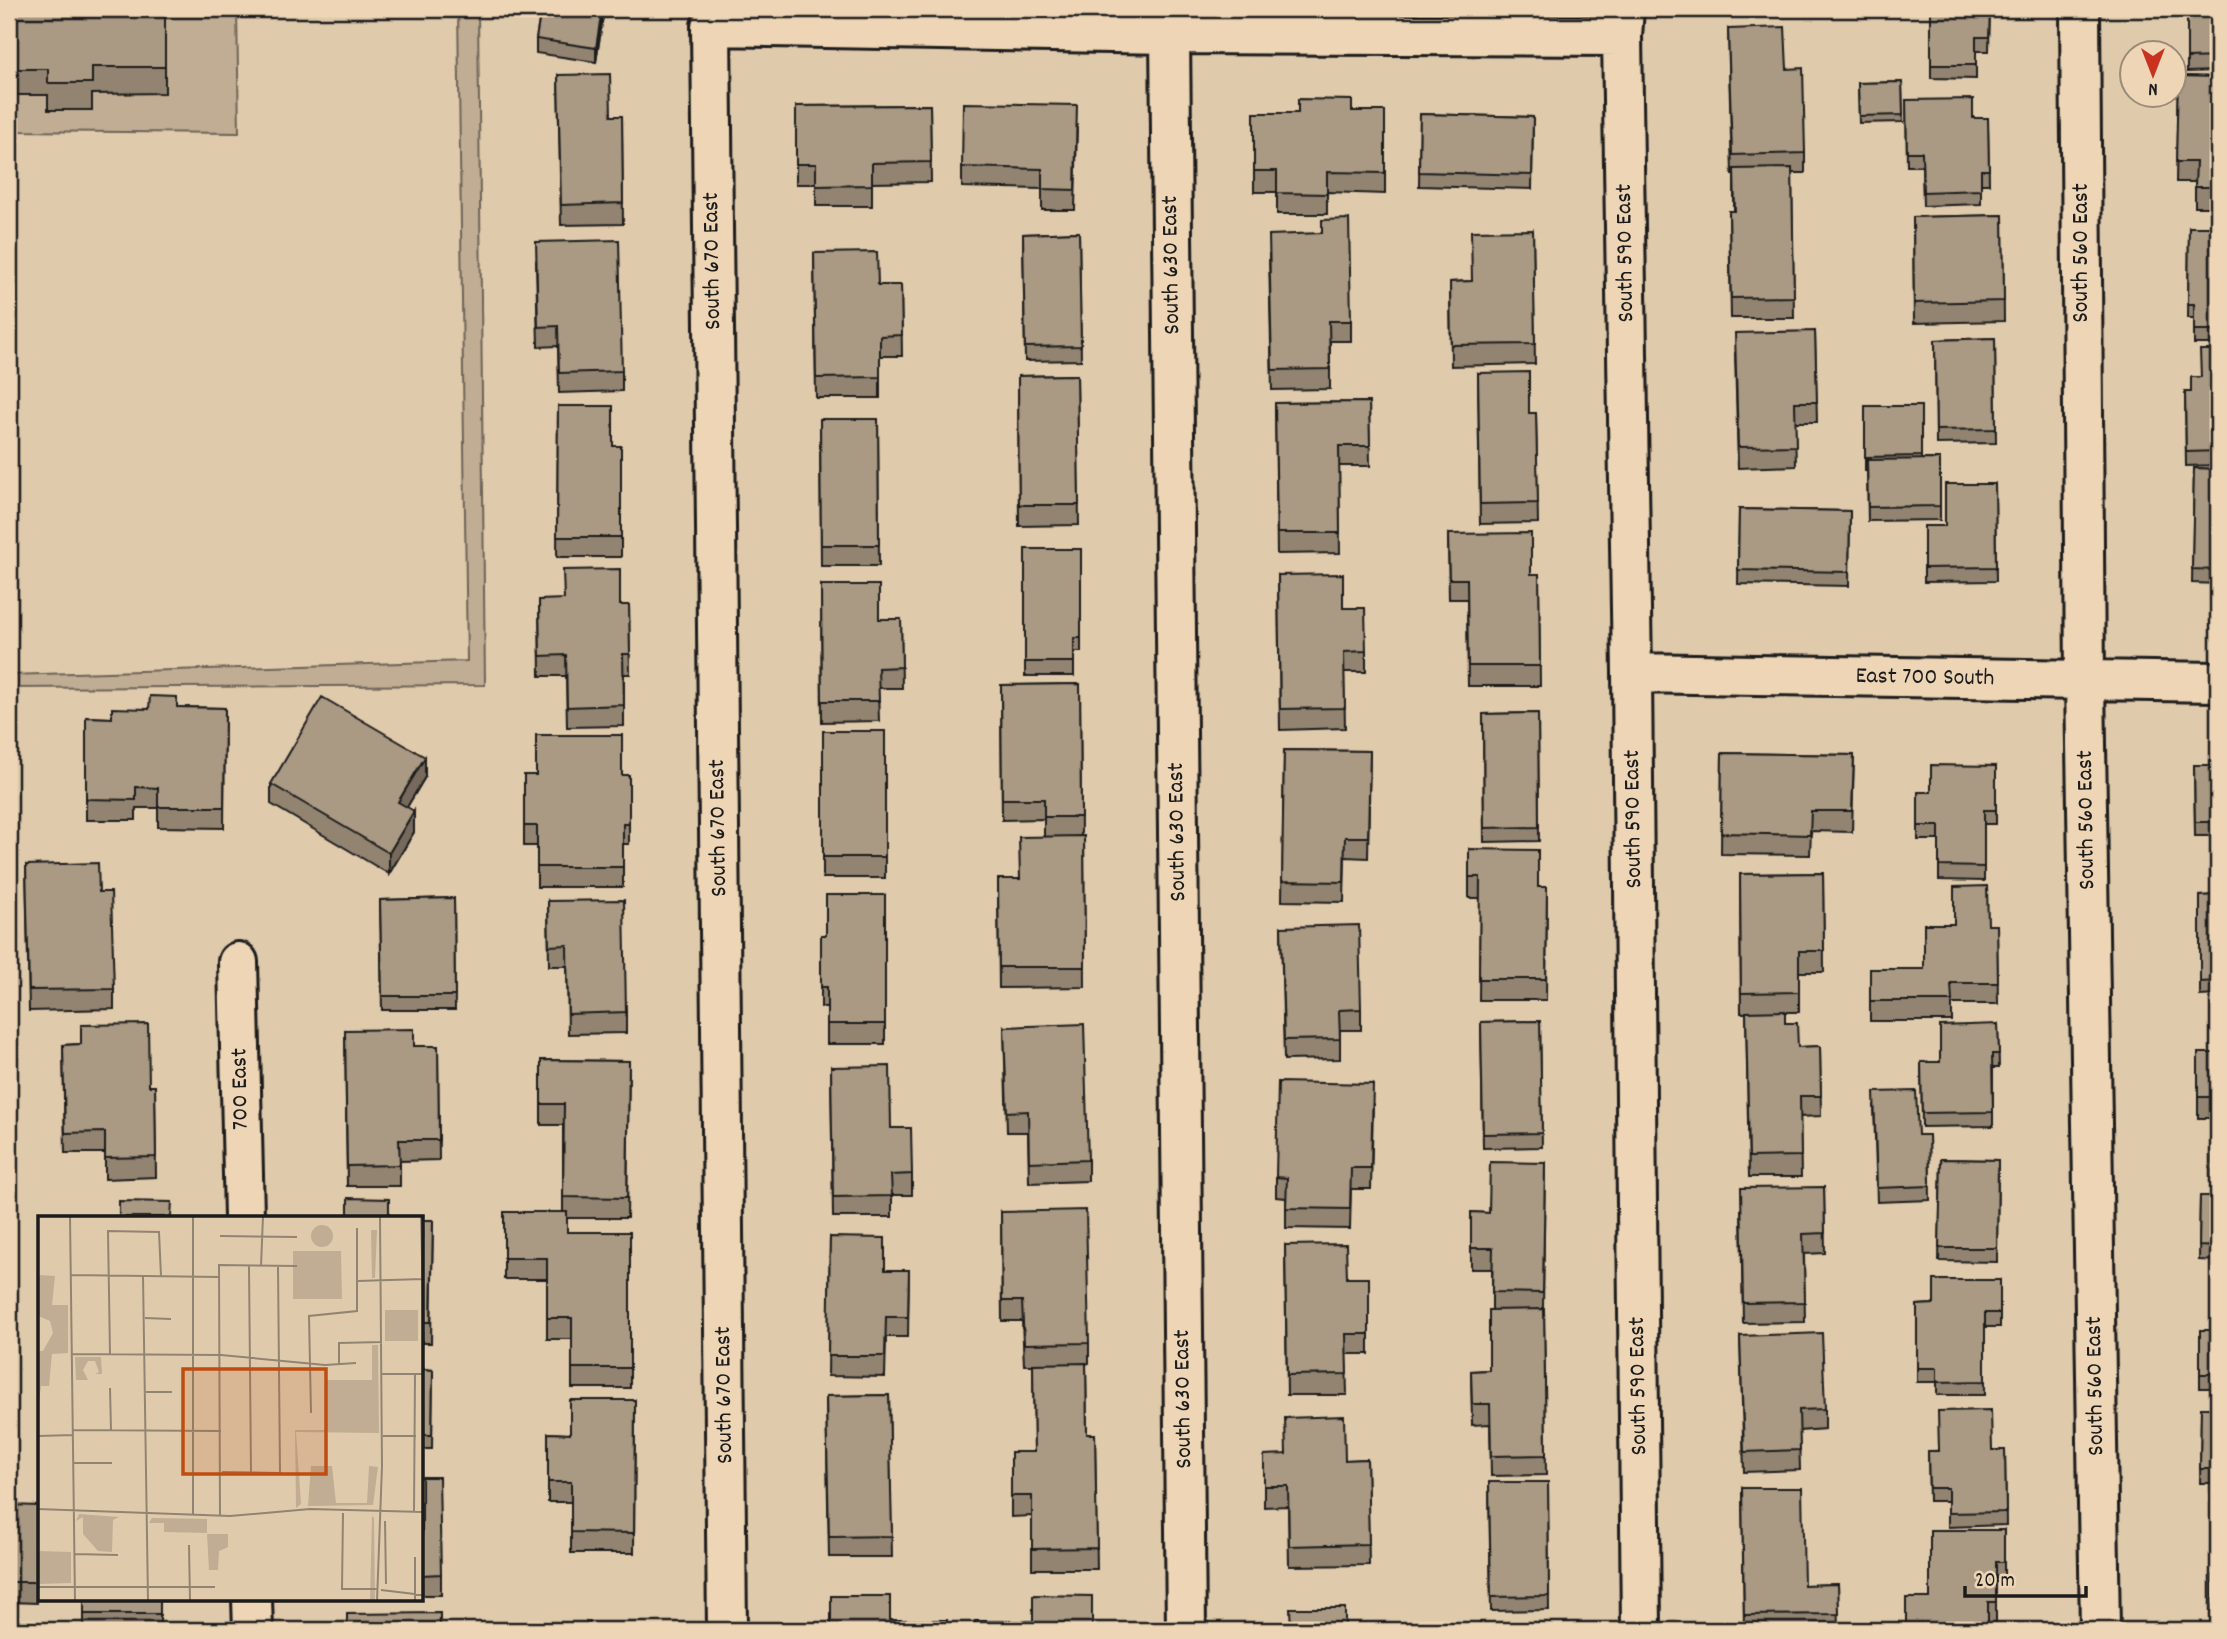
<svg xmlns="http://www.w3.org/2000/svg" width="2227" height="1639" font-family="Dekko,sans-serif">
	<rect width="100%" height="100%" fill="#e0caac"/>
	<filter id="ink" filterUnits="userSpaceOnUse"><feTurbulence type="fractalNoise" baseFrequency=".0143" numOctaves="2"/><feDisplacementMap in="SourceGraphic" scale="14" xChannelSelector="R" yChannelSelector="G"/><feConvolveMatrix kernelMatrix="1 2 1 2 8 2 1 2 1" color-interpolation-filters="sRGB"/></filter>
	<g filter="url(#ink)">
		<path fill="#c0ad94" stroke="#6e6458" stroke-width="2" d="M9,9h228l2,124 -230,-2z
			M458,9h20l7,676 -476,3v-13l458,-14z"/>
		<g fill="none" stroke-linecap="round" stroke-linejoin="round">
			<g stroke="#1c1c1c" stroke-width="44">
				<path id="minor" d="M1624,9l-2,27 10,637 9,957
					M2080,9l5,672 15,949
					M1170,34l16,1596
					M1632,673l586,9
					M238,962l6,255
					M252,1599l1,31
					M727,1630l-16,-1604 459,8 452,2"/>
			</g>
			<use href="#minor" stroke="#edd5b5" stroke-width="38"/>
		</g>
		<path fill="#928471" stroke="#1c1c1c" stroke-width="2" d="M9,9h156v84l-73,1v16h-44v-15h-39z
			M541,9h63l-8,53 -60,-9v-14z
			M1755,9h39v1z
			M1931,9h59l-1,42h-13v28l-45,-1z
			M2187,9h31v62l-31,1z
			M1728,29l59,40 18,84v20h-13l2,145h-63l-2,-107h5v-36h-2z
			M558,75l53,41h11l1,108 -62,1z
			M2178,76l40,1v130h-23v-25h-19z
			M1902,82l1,40 -44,1 -1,-40z
			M1906,100l67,18h15l1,66h-8v20l-58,2 -1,-40h-15z
			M930,105l1,77 -59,1v23h-56v-22h-20v-78z
			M1352,111h33v83l-58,-2v22h-50v-22h-23v-79h44z
			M1420,114l113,3 -1,72 -113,-3z
			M1077,126l-2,84h-33v-21l-80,-2v-20z
			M2003,215l1,106 -90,2 -1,-106z
			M2189,227h29v117h-24v-26h-6z
			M1533,230l2,134 -84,2 -1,-84 22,-1z
			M1079,232l2,128 -56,1 -2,-127z
			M814,253l64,32h23l1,71h-22v42h-64z
			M1269,255l82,66v20h-21v48l-58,1z
			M536,262l86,109v20l-63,2 -1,-47 -20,1z
			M1815,331l2,91h-22l1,44 -58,2 -3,-115z
			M1995,338l1,105 -60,1 -1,-104z
			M2218,350v115l-32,1 -1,-74h6z
			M1478,373l51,40h7l2,110 -58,1z
			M1077,375l2,150 -60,1 -1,-150z
			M1369,402l1,64h-31l1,87 -63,1 -2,-151z
			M558,406l55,40h8v111h-64z
			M1865,406h56v53h19v61l-72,1 -1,-50h-2z
			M820,419h58l1,147h-58z
			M2194,468l24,1v115l-26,-1z
			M1995,484l1,97 -72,1v-56h21z
			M1739,509l111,2 -1,75 -111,-2z
			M1448,534l83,40h8l1,112h-72l-1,-87h-18z
			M1025,549h56v103h-7v24h-49z
			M1278,575l65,33 23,43v21h-22l1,56 -65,2z
			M821,585l58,34h22l1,69h-24l1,33 -57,1z
			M539,600l81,5h9l1,69h-6v52l-57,1 -1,-51h-26z
			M1080,684l1,152h3l1,151 -86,1 -1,-109h22l24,-43v-17l-42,1 -1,-135z
			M177,707l48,1 -1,120 -66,-1v-19h-22v12h-50v-103l26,1 37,-9z
			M1538,713l1,128 -55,1 -1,-128z
			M823,731h62v147h-62z
			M1284,750l86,1 -2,107 -23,-1 -1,45 -62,-1z
			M1722,753l132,2 -2,77 -41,-1 -1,24 -89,-1z
			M2194,765h24v71h-23z
			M1996,766v58h-12v57l-45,-1v-40h-21v-48h13z
			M524,775h105v69h-6v43h-86v-41h-13z
			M425,777l-18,30 7,25 -25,42 -118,-70v-20z
			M1469,849l69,38h9l-1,113h-67l1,-102h-11z
			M26,865l73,27 15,97v20l-85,2z
			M1823,873l1,99h-25v40h-14v11l13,24 22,-1 1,70 -21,1 1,60h-52l-3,-164h-5l-1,-139z
			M885,895v149h-58v-37h-6v-72h5z
			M2218,895v100l-18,1v-100z
			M454,898l1,112h-73l-2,-110z
			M548,901l78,111v21l-58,1 -1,-68h-18z
			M1988,925h9l1,79h-46v17h-82v-52h54z
			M1281,927l80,82v21h-21v29l-56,1z
			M2218,1015v103h-20v-65h17z
			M1540,1021l2,126 -59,1 -2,-126z
			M1998,1024l1,44h-6v58l-71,1 -1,-65h19z
			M1004,1027l84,133v21l-59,2 -1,-51h-21z
			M345,1030l69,16h24l1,114 -39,1v25h-53z
			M81,1044l68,42h6l1,91 -51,2v-26h-40l-2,-108z
			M541,1060l88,1 -2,157h-60v14h63v156h-58v-49h-25v-60h-43v-67h59v-87h-22z
			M831,1067l60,61 21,46v21h-20v22h-59z
			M1373,1105l-2,84h-20l-1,40 -64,-1v-30l-10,-1v-20z
			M1874,1106l44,29h11l1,65 -53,2z
			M2218,1144v117l-19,-1 1,-64h12z
			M1941,1159l57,1 -1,102 -58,-1z
			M1545,1163l-2,146h1l2,166 -55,1 -1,-52 -18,1 -1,-54 18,-1 3,-60v-41h-21v-57l18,1z
			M1824,1187l1,66 -21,1 1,68 -62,1 -2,-114z
			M1001,1212l88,131v20l-3,1 1,70h8l2,135h-65v-53l-21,1v-65h23l-1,-87h-9l-2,-44h-20z
			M422,1220h11l-2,123h-9z
			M830,1237l55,33h24l-1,67h-22l-1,40 -57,-1z
			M1285,1245l62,33h22v76h-23l1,41h-60z
			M2218,1271v117h-18v-58h15z
			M2000,1280v47h-15v68h-48v-13h-20v-77l17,-1z
			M1740,1336l85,73v20l-26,2 1,39 -56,2z
			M422,1369l11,1 -1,79h-10z
			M889,1395l3,162h-63l-3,-161z
			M635,1400l-1,153h-63v-51h-23v-69l22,1z
			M2201,1408h17v75h-18z
			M1992,1450h13l1,75 -58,2v-26h-19l-1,-50z
			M1264,1455l81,5 22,-1 2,106 -80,1 -1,-60 -24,1z
			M422,1477l19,97v21h-19z
			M1489,1482h59l1,128 -58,1z
			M1742,1488l62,97 34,-1 1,46h-95z
			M9,1505l30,21 -2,77 -28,-1z
			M2004,1530v52h-8v41h-8l-58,-25z
			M84,1599h76v31h-76z"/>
		<path fill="#776b5c" stroke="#1c1c1c" stroke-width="2" d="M602,9h2l-8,53v-14z
			M425,757v20l-27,45v-20z
			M414,811v21l-25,42v-21z"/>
		<path fill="#aa9983" stroke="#1c1c1c" stroke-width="2" d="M9,9h156v58h-73v16h-44v-14h-39z
			M541,9h61l-6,39 -60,-9z
			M1931,9h59l-1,28h-13v28h-45z
			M2187,9h31v48l-31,1z
			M1785,27l2,42 16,-1 2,85 -73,2 -4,-126z
			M610,74l1,42h11l1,87 -62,2 -3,-130z
			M2178,76l40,1v110h-23l1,-25h-20z
			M1902,82l1,33 -44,1 -1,-33z
			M1298,99l54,1v11h33v62l-58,-1v22l-50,-1v-22h-23v-58h44z
			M1973,99v19h15l1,52h-8v20l-58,2 -1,-40h-15l-1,-52z
			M963,103l114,2 -2,85 -33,-1v-20l-80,-2z
			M930,105l1,57 -59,1v22l-56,1v-22h-20v-58z
			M1420,114l113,3 -1,58 -113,-3z
			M1792,168l2,129 -63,1 -2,-87h6l-1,-42z
			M2003,215l1,86 -90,2 -1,-86z
			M1349,219l2,102h-22l1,48 -58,1 -3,-135 53,-2v-13z
			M2189,227h29v103h-24v-26h-6z
			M1533,230l2,114 -84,1 -1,-63 22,-1 -1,-50z
			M1079,232l2,114 -56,1 -2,-113z
			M619,240l3,131 -63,2 -1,-47 -20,1 -2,-85z
			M877,252l1,33h23l1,50 -22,1v41l-64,1 -2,-125z
			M1815,331l2,71h-22l1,44 -58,1 -3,-114z
			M1995,338l1,91 -60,1 -1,-90z
			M2200,350h18v101l-32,1 -1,-60h6v-15h10z
			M1529,372v41h7l2,90 -58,1 -2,-131z
			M1077,375l2,130h-60l-1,-129z
			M1369,402l1,44h-31l1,87h-63l-2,-130z
			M558,406h55v40h8v91h-64z
			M1865,406h56v50l-56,1z
			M820,419h58l1,126h-58z
			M1940,459v47l-72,1 -1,-47z
			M2194,468l24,1v101l-26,-1z
			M1945,484h50l1,83 -72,1v-42h21z
			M1739,509l111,2 -1,61 -111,-2z
			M1531,533v41h8l1,92h-72l-1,-87h-18l-1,-45z
			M1025,549h56v89h-7v24h-49z
			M620,569v36h9l1,49h-7l1,51 -57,2 -1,-52 -26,1 -1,-56 25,-1 -1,-29z
			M1343,574v34h22l1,43 -22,1 1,56 -65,1 -2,-134z
			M821,585h58v34h22l1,48 -24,1 1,33h-57z
			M1080,684l1,133h-37v-18h-42l-1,-114z
			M150,696l27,1v10l48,1 -1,99h-66v-19l-22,-1v13l-50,-1v-82l26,1v-10l37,1z
			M322,697l103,60 -27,45 16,9 -25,42 -118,-69z
			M1538,713l1,114 -55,1 -1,-114z
			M823,731h62v126h-62z
			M536,735h86v40h7v49h-6v43h-86v-41h-13v-51h12z
			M1284,750l86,1 -2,86h-23l-1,45 -62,-1z
			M1722,753l132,2 -2,56h-41l-1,24 -89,-2z
			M1931,765l65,1v44h-12v57l-45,-1v-40h-21v-34h13z
			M2194,765h24v57h-23z
			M1084,836l1,131h-86l-1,-88h22l-1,-42z
			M1469,849l69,1v37h9l-1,92h-67l1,-102h-11z
			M98,863l1,29h12l3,97 -85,1 -3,-125z
			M1823,873l1,78h-25v41l-58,1 -1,-119z
			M1987,886l1,39h9l1,58h-47l1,18h-82v-32h54v-45h30v-37z
			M826,895h59v129h-58v-37h-6v-52h5z
			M2218,895v86l-18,1v-86z
			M454,898l1,98h-73l-2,-96z
			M624,900l2,112 -58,2 -1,-69 -18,1 -1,-45z
			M1359,925l2,84 -22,1 1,29 -56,1 -3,-113z
			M1785,1011v12h12l1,24 22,-1 1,50h-21l1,60 -52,1 -3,-145z
			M2214,1015h4v82h-20v-44h17z
			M1540,1021l2,112 -59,1 -2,-112z
			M148,1024l1,62h6l1,71 -51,1v-26l-40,1 -2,-88 18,-1v-19z
			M1084,1024l4,136 -59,2 -1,-51 -21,1 -3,-85z
			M1998,1024l1,30h-7l1,58 -71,1 -1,-51h19v-36z
			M414,1029v17h24l1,94h-40l1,25 -53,1 -2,-136z
			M541,1060l88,1 -2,137 -64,-1 1,-93h-23z
			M890,1066l1,62h20l1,46 -21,1 1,21 -59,1 -2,-130z
			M1278,1082l95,2 -2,84h-20l-1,41 -64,-1 1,-30 -11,-1z
			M1916,1091l2,44h11l1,51 -53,2 -3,-96z
			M2212,1144h6v103l-19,-1 1,-50h12z
			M1941,1159l57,1 -1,88h-58z
			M1490,1162l55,1 -2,130 -51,-1 1,-44h-22v-36l18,1z
			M1824,1187l1,46 -22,1 2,68 -62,1 -2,-115z
			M348,1198l41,1v18h-41z
			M119,1201l53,1 -1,15h-52z
			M1086,1210l3,133 -65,1 -2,-43h-20l-1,-89z
			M504,1212h63v20h63v136h-58v-50h-25v-60h-43z
			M422,1220h11l-2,102h-9z
			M830,1237l55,1v32h24l-1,47h-22l-1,39h-57z
			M1346,1244l1,34h22v56h-23l1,40 -60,1 -2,-130z
			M2216,1271h2v103h-18v-44h15z
			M1934,1280h66v33h-15v68l-48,1v-14h-20v-63l17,-1z
			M1544,1309l2,146 -55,1 -1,-52h-18l-1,-33 18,-1v-60z
			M1822,1333l3,76 -26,1 1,40 -56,2 -4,-116z
			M1086,1363l1,71h8l2,114 -65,1v-53h-21v-44h23l-1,-88z
			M422,1369l11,1 -1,65h-10z
			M889,1395l3,141 -63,1 -3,-141z
			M570,1400h65l-1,133 -63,-1v-50h-23v-49l22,1z
			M2201,1408h17v61h-18z
			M1991,1410l1,40h13l1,62 -58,1v-25h-19l-1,-37h11l-1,-40z
			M1344,1416l1,44 22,-1 2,85 -80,2 -1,-60h-24v-31l22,-1 -1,-36z
			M422,1477h17l2,97 -19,1z
			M1489,1482h59l1,114 -58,1z
			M1742,1488h60l2,97 34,-1 1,30 -95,1z
			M9,1505l30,1 -2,76h-28z
			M1930,1530h74v32h-8v40h-8v28h-82v-32h24z
			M2217,1530h1v100h-6v-54h5z
			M1033,1595l59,1v34h-117v-9h58z
			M831,1596h59v24h57v10h-116z
			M84,1599h76v15h-76z
			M1290,1608h55v22h-54z
			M440,1613v17h-93v-16z
			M1459,1626h90v4h-90z
			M635,1628v2h-88z"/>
	</g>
	<g text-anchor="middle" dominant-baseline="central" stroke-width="5" stroke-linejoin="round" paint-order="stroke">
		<g font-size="24" fill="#1c1c1c" stroke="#edd5b5">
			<text transform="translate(1626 253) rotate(-91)">South 590 East</text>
			<text transform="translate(2082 253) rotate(-90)">South 560 East</text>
			<text transform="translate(713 261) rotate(-91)">South 670 East</text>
			<text transform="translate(1172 265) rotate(-91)">South 630 East</text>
			<text transform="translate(1925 678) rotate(1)">East 700 South</text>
			<text transform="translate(1634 819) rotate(-91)">South 590 East</text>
			<text transform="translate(2087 820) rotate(-91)">South 560 East</text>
			<text transform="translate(719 828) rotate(-91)">South 670 East</text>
			<text transform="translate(1178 832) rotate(-91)">South 630 East</text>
			<text transform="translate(241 1089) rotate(-91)">700 East</text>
			<text transform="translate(1639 1386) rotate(-91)">South 590 East</text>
			<text transform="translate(2096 1386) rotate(-91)">South 560 East</text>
			<text transform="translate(725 1395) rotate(-91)">South 670 East</text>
			<text transform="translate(1184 1399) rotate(-91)">South 630 East</text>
		</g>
	</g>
	<g transform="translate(38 1216)">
		<rect width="385" height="385" fill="#e0caac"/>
		<path d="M273 20a11 11 0 1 1 22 0a11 11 0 1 1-22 0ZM333,14h6l-2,48h-3zM255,35h48l1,48h-49zM0,59l17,1 -3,29h16v48l-16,1 -3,32h-8l-3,23v-58h5l10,-18 -3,-12 -12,-5zM347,94h33v31h-33zM334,129h6l1,88 -83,-1 5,72 -5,4 -1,-78h31v-50h46zM37,141h26l1,17h-7l4,-2 -4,-11h-7l-5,9 5,10h-12zM273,250h21l4,37h31l2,-37 9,1 -5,38 -65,1zM41,298l40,3 -6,3 -1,32 -14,-1 -15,-17v-17l-7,4zM334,300l2,2 1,83h-5zM114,302l55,1v14l-43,-1v-9h-15zM169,318h21v13l-9,4 -1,19h-9zM0,335l33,1v31l-33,1z" fill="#c0ad94"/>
		<path fill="none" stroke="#928472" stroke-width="2" d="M32,0l5,385M155,0v299M383,0l2,84M182,20l77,1M211,50l2,206M223,50l2,-50M33,59l148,2M105,60l5,325M319,65l66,-2M107,102l26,1M34,138l149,1 104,10 31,-2M72,138l-2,-123 51,1 2,44M301,149v-22l43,-1M344,158h41M72,172l1,42M108,176h26M273,197l-2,-97 48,-5v-83M35,214l148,1M0,220l35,-1M345,220h33M35,247h39M184,256l58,1 -2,-207M0,293l192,7 80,-7 113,3M376,296l1,-138M305,297l-1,76h35M182,299l-1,-250 78,1M347,305l1,63M151,329l1,56M36,338l44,1M377,341v44M0,371h177M343,374l42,5M339,385l5,-135 -2,-250"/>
		<path fill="#bf4d0f" fill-opacity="0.15" stroke="#bf4d0f" stroke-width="3.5" d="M145,153h143v105h-143z"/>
		<rect width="385" height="385" fill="none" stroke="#1c1c1c" stroke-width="3.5"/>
	</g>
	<rect width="2227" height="1639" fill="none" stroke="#edd5b5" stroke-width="35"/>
	<rect x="18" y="18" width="2192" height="1604" fill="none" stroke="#1c1c1c" stroke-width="2.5" filter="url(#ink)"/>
	<g transform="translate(2153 74) rotate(180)"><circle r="33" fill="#edd5b5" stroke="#998b78" stroke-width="2"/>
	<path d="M0-5L12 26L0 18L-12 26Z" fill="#c8321e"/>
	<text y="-10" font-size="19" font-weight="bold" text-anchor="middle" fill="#1c1c1c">N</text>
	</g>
	<path d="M1965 1586v10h121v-10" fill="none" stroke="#1c1c1c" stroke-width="3.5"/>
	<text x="1975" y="1586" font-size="21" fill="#1c1c1c" stroke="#edd5b5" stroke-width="5" paint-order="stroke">20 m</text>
</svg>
